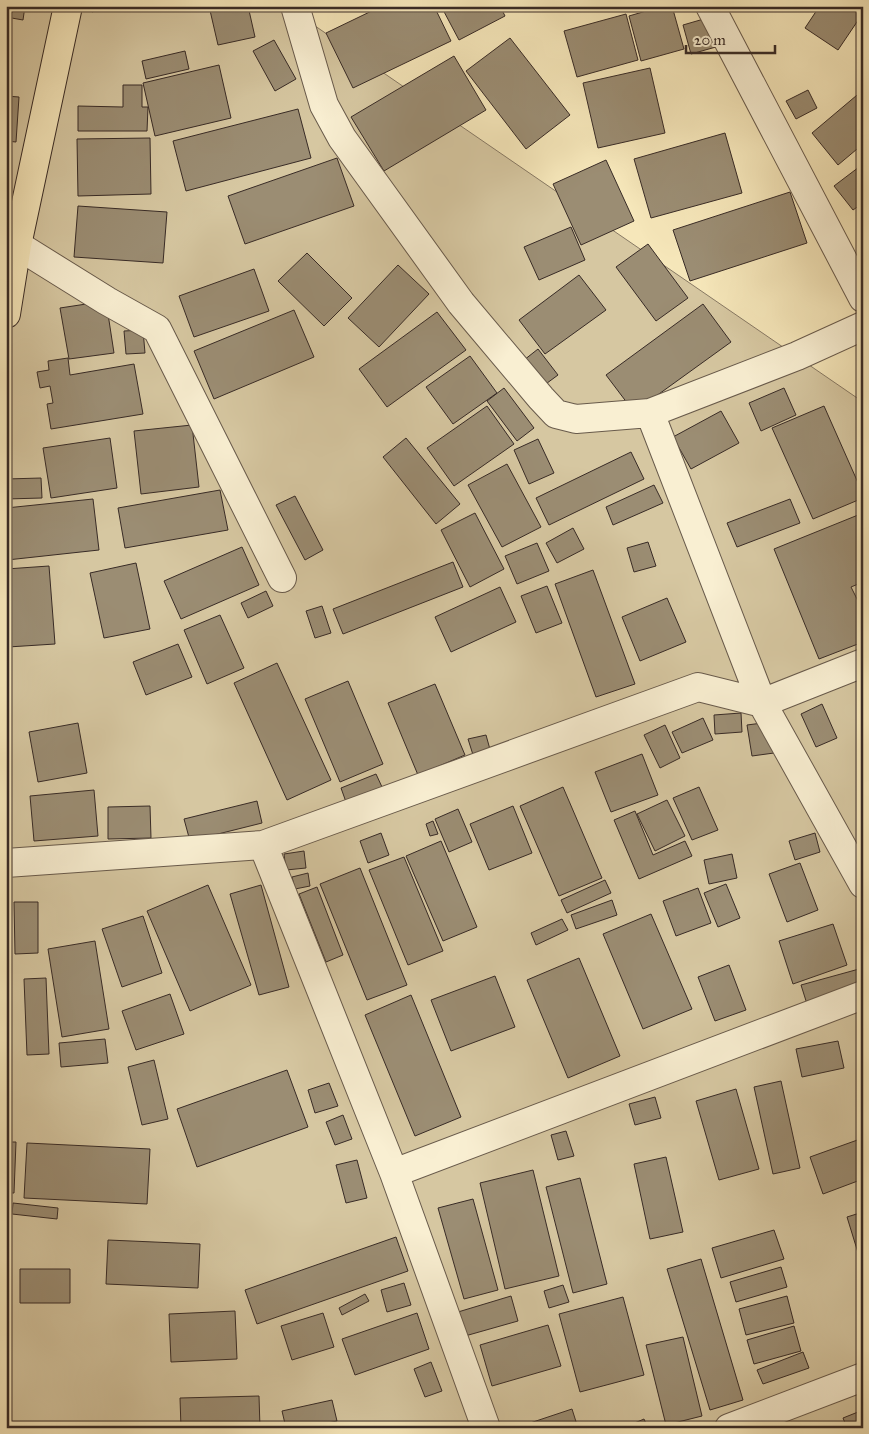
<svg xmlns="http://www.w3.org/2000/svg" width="869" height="1434" font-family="'IM FELL Great Primer',serif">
	<rect width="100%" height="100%" fill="#f6e7ba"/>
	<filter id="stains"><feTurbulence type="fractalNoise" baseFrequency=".004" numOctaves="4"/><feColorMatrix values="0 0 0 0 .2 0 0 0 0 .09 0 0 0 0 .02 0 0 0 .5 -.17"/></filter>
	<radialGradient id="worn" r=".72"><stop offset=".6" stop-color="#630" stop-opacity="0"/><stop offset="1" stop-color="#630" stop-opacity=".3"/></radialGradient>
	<path fill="#d6c7a1" stroke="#877964" d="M6,6h280l577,396v1026h-857z"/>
	<path fill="#9b8d73" stroke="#382b26" d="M6,6h19l-2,14 -17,-3z
		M90,6h19l-17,6z
		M209,6h39l7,31 -37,8z
		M382,6h52l17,35 -98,47 -27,-55z
		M441,6h59l5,10 -46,24z
		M652,6h20l12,43 -43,12 -12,-45 24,-7z
		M812,6h46l5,4v3l-25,37 -33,-22 12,-18z
		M626,14l12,46 -61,17 -13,-46z
		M714,16l9,29 -32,9 -8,-29z
		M510,38l60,77 -44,34 -60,-78z
		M274,40l22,39 -21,12 -22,-40z
		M185,51l4,18 -43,10 -4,-18z
		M454,56l32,54 -102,61 -33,-54z
		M219,65l12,53 -76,18 -12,-53z
		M650,68l15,65 -67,15 -15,-65z
		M123,85h19v22h6l-1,24h-69v-25l45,1z
		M808,90l9,18 -21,11 -10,-18z
		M863,90v54l-25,21 -26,-32z
		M6,96l13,1 -3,45 -10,-1z
		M298,109l13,49 -125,33 -13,-50z
		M725,133l17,60 -91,25 -17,-59z
		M150,138l1,56 -73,2 -1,-57z
		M337,158l17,48 -109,38 -17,-48z
		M606,160l28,61 -53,24 -28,-61z
		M863,164v39l-10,7 -19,-24z
		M790,192l17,51 -117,38 -17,-51z
		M78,206l89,6 -4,51 -89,-6z
		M571,227l14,33 -46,20 -15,-33z
		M648,244l40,54 -32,23 -40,-54z
		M307,253l45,45 -28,28 -46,-45z
		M398,265l31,29 -50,53 -31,-29z
		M254,269l15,42 -75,26 -15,-41z
		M579,275l27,35 -61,44 -26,-34z
		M106,301l8,52 -45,6 -9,-51z
		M703,304l28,38 -97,70 -28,-37z
		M294,310l20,47 -100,42 -20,-48z
		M437,312l29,38 -79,57 -28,-38z
		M143,330l2,23 -19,1 -2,-23z
		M538,349l20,26 -19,14 -20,-25z
		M470,356l27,37 -44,31 -27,-37z
		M68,358l2,17 64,-11 9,50 -92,15 -4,-25 6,-1 -3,-17 -10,2 -3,-16 12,-2 -1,-9z
		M504,388l30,40 -17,13 -30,-40z
		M784,388l12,27 -35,16 -12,-28z
		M487,406l27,38 -60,42 -27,-38z
		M824,406l39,88v4l-50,21 -41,-91z
		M721,411l18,32 -48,26 -18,-32z
		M192,425l7,62 -58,7 -7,-63z
		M110,438l7,50 -66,10 -8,-50z
		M406,438l54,66 -24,20 -53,-67z
		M538,439l16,34 -25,11 -15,-34z
		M631,452l13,27 -95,46 -13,-27z
		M507,464l34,63 -39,20 -34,-62z
		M41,478l1,20 -36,1v-20z
		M654,485l9,18 -50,22 -7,-18z
		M220,490l8,40 -103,18 -7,-40z
		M295,496l28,54 -18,10 -29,-55z
		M93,499l6,51 -92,10 -1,-52z
		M790,499l10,24 -63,24 -10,-24z
		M475,513l29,56 -34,18 -29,-57z
		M863,513v69l-12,5 8,16 4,-1v40l-44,17 -45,-110z
		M573,528l11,21 -27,14 -11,-20z
		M648,542l8,24 -22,6 -7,-24z
		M537,543l12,28 -32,13 -12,-28z
		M242,547l17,38 -78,34 -17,-38z
		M453,562l10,25 -120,47 -10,-25z
		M136,563l14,66 -46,9 -14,-65z
		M49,566l6,78 -47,3 -2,-78z
		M593,570l42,114 -39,13 -41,-113z
		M547,586l15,37 -26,10 -15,-37z
		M500,587l16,35 -65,30 -16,-35z
		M266,591l7,15 -25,12 -7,-15z
		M667,598l19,44 -46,19 -18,-44z
		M322,606l9,27 -16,5 -9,-27z
		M220,615l24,53 -37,16 -23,-54z
		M178,644l14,33 -46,18 -13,-33z
		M277,663l54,117 -44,20 -53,-117z
		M348,681l35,83 -43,18 -35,-83z
		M435,684l30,71 -47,20 -30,-72z
		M822,704l15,34 -21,9 -15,-33z
		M741,713l1,19 -27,2 -1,-19z
		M703,718l10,22 -31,13 -10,-21z
		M770,722l4,31 -22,3 -5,-31z
		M78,723l9,50 -49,9 -9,-50z
		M665,725l15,33 -20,10 -16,-33z
		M486,735l5,18 -17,5 -6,-19z
		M642,754l16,41 -47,17 -16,-40z
		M376,774l6,13 -36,15 -5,-14z
		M563,787l39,91 -43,18 -39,-90z
		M699,787l19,43 -26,10 -19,-42z
		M94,790l4,46 -64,5 -4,-45z
		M667,800l18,36 -30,15 -18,-37z
		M257,801l5,22 -72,18 -6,-22z
		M150,806l1,32 -43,1v-32z
		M513,806l19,47 -43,17 -19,-46z
		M458,809l14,33 -23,10 -14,-33z
		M635,811l18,44 32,-14 7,15 -53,23 -25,-59z
		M433,821l5,13 -8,2 -4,-12z
		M381,833l8,22 -21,8 -8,-22z
		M815,833l5,19 -25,8 -6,-19z
		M441,841l36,86 -34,14 -37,-85z
		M304,851l2,17 -20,2 -2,-16z
		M732,854l5,24 -28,6 -5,-24z
		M404,857l39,94 -35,14 -39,-95z
		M800,863l18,47 -31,12 -18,-48z
		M360,868l47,117 -40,15 -47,-116z
		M308,873l2,13 -15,3 -3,-12z
		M605,880l6,13 -44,20 -6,-13z
		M726,884l14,34 -22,9 -14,-34z
		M208,885l43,100 -61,26 -43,-100z
		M261,885l28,102 -30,8 -29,-101z
		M317,887l26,68 -17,7 -27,-68z
		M698,888l13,35 -35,13 -13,-35z
		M612,900l5,15 -41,14 -5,-14z
		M14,902h24v51l-23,1z
		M651,914l41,95 -49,20 -40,-95z
		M143,916l19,57 -40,14 -20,-58z
		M562,919l6,11 -32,15 -5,-12z
		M833,924l14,41 -54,19 -14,-43z
		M95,941l14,88 -47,8 -14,-88z
		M579,958l41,98 -52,22 -41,-98z
		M729,965l17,45 -31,11 -17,-44z
		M859,969l4,14 -56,21 -6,-19z
		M495,976l20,51 -64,24 -20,-51z
		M46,978l3,76 -22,1 -3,-76z
		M170,994l14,40 -48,16 -14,-39z
		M411,995l50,122 -46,19 -50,-121z
		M105,1039l3,24 -47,4 -2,-24z
		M838,1041l6,27 -42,9 -6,-28z
		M154,1060l14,59 -26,6 -14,-58z
		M287,1070l21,57 -111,40 -20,-58z
		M781,1081l19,87 -27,6 -19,-87z
		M329,1083l9,23 -23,7 -7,-23z
		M736,1089l23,80 -40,11 -23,-79z
		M655,1097l6,21 -26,7 -6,-21z
		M343,1115l9,24 -17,6 -9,-23z
		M566,1131l8,25 -16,4 -7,-25z
		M863,1138v41l-40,15 -13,-37z
		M6,1142h10l-2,51h-8z
		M27,1143l123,6 -3,55 -123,-6z
		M666,1157l17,75 -33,7 -16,-75z
		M357,1160l10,38 -21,5 -10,-38z
		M533,1170l26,106 -54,13 -25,-106z
		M580,1178l27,106 -34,9 -27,-106z
		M473,1199l25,91 -34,9 -26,-91z
		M13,1203l45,5 -1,11 -45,-5z
		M863,1212v57l-16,-52z
		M774,1230l10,29 -63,19 -9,-30z
		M396,1237l12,34 -151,53 -12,-34z
		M108,1240l92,4 -2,44 -92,-4z
		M701,1259l42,141 -33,10 -43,-141z
		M781,1267l6,20 -51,15 -6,-20z
		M20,1269h50v34h-50z
		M404,1283l7,22 -24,7 -6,-22z
		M563,1285l6,17 -20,6 -5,-17z
		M365,1294l4,7 -27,14 -3,-7z
		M511,1296l7,25 -53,15 -7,-24z
		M787,1296l7,27 -48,12 -7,-26z
		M623,1297l21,78 -64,17 -21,-78z
		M235,1311l2,48 -66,3 -2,-48z
		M323,1313l11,34 -42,13 -11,-34z
		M417,1313l12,36 -74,26 -13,-36z
		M548,1325l13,41 -69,20 -12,-41z
		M794,1326l7,25 -47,13 -7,-24z
		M683,1337l19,79 -36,9 -20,-80z
		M803,1352l6,16 -46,16 -6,-14z
		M431,1362l11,29 -17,6 -11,-28z
		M259,1396l1,32h-79l-1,-30z
		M332,1400l5,21 -34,7h-17l-4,-17z
		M572,1409l6,19h-63z
		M863,1410v18h-16l-4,-10z
		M644,1419l4,9h-25z"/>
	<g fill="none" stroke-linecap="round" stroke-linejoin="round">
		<g stroke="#685a4b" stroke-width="30">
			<path id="minor" d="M295,6l29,99 18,33 119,165 80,95 15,16 20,5 74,-6
				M710,6l153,292
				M17,245l90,56 50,28 125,249
				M863,326l-66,30 -147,57 112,290 101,181
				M263,845l131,328 92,255
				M6,863l257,-18 435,-158 64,16 101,-40
				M394,1173l469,-178
				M729,1428l134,-51"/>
		</g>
		<g stroke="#382b26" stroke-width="30">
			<path id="major" d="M6,314l11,-69 51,-239"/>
		</g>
		<use href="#minor" stroke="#f9efd2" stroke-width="28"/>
		<use href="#major" stroke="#f6e7ba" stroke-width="28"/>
	</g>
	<rect width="869" height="1434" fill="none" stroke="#f6e7ba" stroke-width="25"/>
	<rect x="8" y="8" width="854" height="1419" fill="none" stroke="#382b26" stroke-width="2.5"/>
	<rect x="12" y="12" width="844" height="1409" fill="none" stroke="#382b26"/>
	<path d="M686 45v8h89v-8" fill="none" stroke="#382b26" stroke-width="2.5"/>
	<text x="694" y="45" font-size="15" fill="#382b26" stroke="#f9efd2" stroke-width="4" paint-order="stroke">20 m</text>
	<rect width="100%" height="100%" filter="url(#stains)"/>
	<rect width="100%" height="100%" fill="url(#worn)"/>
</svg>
